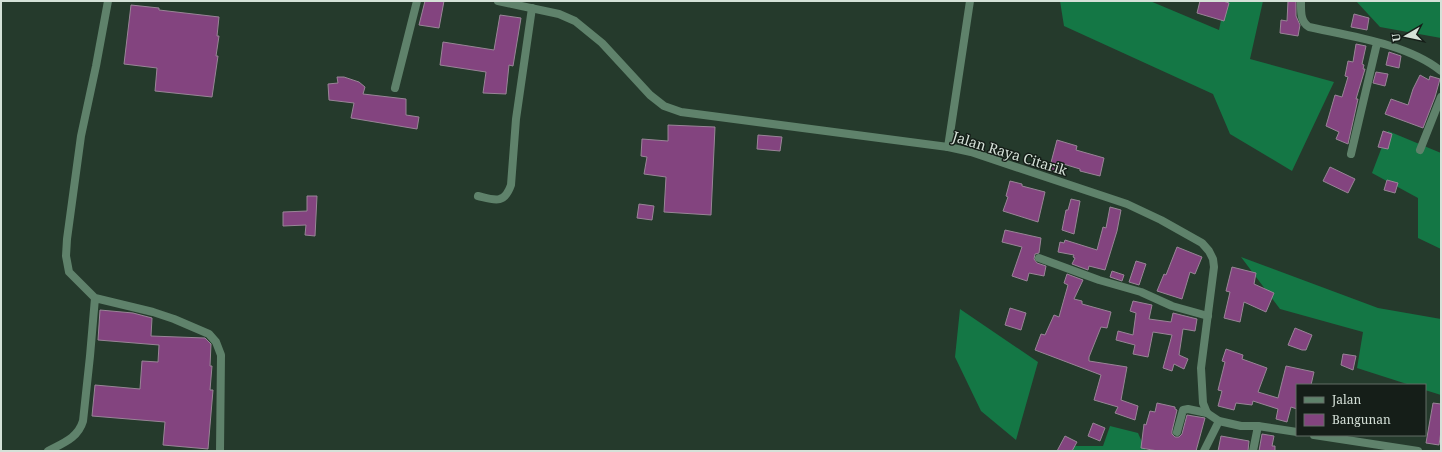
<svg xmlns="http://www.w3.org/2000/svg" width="1442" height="452" font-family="'Noto Serif',serif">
	<rect width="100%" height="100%" fill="#253a2c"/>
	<path fill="#147745" d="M1060,1h90l69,29 6,-29h38l-13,58 84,23 -42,89 -62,-37 -17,-40 -149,-68z
		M1356,1h85v37l-61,-11z
		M1388,131l53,22v96l-23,-11v-40l-46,-25z
		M1241,257l137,51 63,11v76l-16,-5v-5h-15l-53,-17 6,-36 -83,-23z
		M960,309l78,53 -22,78 -35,-29 -26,-54z
		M1110,426l28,7 8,18h-75l1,-5h31z"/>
	<path fill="#83447f" stroke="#998597" d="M425,1h19l-5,27 -20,-3z
		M1200,1h23l6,2 -5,18 -27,-8z
		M1288,1h8v15l4,9 -2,11 -18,-3 1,-13 6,1z
		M131,5l28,3v2l60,7 -2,19h2l-3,20h2l-6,41 -57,-6 2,-23 -33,-4z
		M1354,14l15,4 -2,12 -16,-3z
		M500,15l21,3 -8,48 -4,-1 -3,29 -23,-1 3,-21 -46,-7 3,-23 51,8z
		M1356,44l10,2 -4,18 2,1 -1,4h2l-9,30h2l-10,45 -12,-5 3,-7 -13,-6 9,-31 7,2 6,-20 -3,-1 3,-15 5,1z
		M1389,52l12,4 -2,12 -13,-3z
		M1376,72l12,2 -3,12 -12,-3z
		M1420,75l9,5 1,-4 10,3 -5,18 -12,31 -38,-14 6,-15 17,6 5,-16z
		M337,77h7l15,5 6,5 -2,7 43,5v16l13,2 -2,12 -66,-11 3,-15 -25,-3 -1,-16 10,-1z
		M668,125l47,2 -4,88 -47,-3 2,-35 -22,-3 3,-17 -6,-1 1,-17 26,2z
		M1383,131l9,3 -4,15 -10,-2z
		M758,135l24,2 -2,14 -23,-2z
		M1057,140l20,6 -1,4 28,8 -4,18 -20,-5v-2l-20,-6 -1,9 -10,-2z
		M1330,167l25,12 -7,14 -25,-12z
		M1387,180l11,3 -3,10 -11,-3z
		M1010,181l12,3v2l23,6 -7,30 -35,-11 5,-14 -2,-1z
		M307,196h10l-2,40 -10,-1 1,-10 -23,1v-14l24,-1z
		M1071,199l9,2 -6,33 -12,-4 4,-20h2z
		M639,204l15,2 -2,14 -15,-2z
		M1110,207l11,3 -4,21 -12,39 -16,-4 -1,4 -16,-6 3,-6 -2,-1 1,-2 -16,-3 2,-10 4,1 1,-3 32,10 6,-23 3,1z
		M1005,230l36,8 -2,15 -4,1 -1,5 3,4 9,3 -2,10 -15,-3 -2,8 -15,-5 10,-29 -20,-5z
		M1177,247l25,10 -7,17 -5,-2 -8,27 -25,-8 7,-17 2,1z
		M1136,261l10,3 -7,21 -10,-3z
		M1232,267l24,6 -2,11 20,9 -8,19 -22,-10 -4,20 -16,-4 6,-26 -4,-1z
		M1112,271l12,4 -2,6 -12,-4z
		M1067,274l16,6 -9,19 8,2v3l29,8 -4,16 -6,-1 -12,30v4l38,6 -6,33 17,6 -3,14 -20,-7 3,-6 -24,-7 7,-25 -66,-25 6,-16 4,1 9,-20 5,2 9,-32 -4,-2z
		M1133,301l19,4 -3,14 22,3 2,-9 24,6 -2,12 -12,-2 -4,26 9,4 -4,10 -10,-5 -2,7 -9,-3 9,-33 -19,-3 -5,25 -15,-3 2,-9 -19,-5 2,-9 15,4 3,-22 -6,-2z
		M1010,308l16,5 -5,17 -16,-5z
		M100,310l33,3 19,5 -1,18 54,2 6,6 -1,22h2l-2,24h3l-5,59 -45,-4 2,-23 -73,-6 3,-31 45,4 2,-28 16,1 1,-17 -61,-5z
		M1295,328l17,7 -6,15h-4l-14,-5z
		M1226,349l17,6 -1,4 25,9 -9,24 20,6 8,-32 28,6 -3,13h-14v24l-6,-2 -4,15 -11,-3 2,-10 -25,-8 -1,4 -16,-2 -2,7 -16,-4 4,-15 -4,-1 7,-28 -3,-1z
		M1343,354l13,2 -3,14 -12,-5z
		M1157,403l18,4v2l2,1 -5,21v3l3,3h4l3,-3 5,-19 18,3 -9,33h-38l-17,-3 3,-24 2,1 4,-14 5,1z
		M1433,403l8,1v27l-2,14 -13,-2z
		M1093,423l12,5 -5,13 -12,-5z
		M1262,434l12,2 -2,10h3v5h-16z
		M1065,436l12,6 -5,9h-15z
		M1221,436l28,5 -1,10h-30z"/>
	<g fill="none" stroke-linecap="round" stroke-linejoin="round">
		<path stroke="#5f826b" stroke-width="8" d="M108,1l-12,65 -15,70 -14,103 -1,17 3,16 26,26 58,14 21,7 35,15 7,8 5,13 -1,96
			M1301,1c0,9 -1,21 8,26 41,9 99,17 132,44
			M395,88l22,-87
			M948,147l22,-146
			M1420,150l21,-53
			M1351,154l26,-111
			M478,196c16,4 26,9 33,-11l5,-66 16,-111
			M1039,258l60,22 42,12 31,14 36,10
			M1177,432l6,-22 5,-1 19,4
			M48,451c15,-8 30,-13 35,-30l7,-65 5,-58
			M1204,451l15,-30
			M1253,451l5,-25"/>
		<path stroke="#5f826b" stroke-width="8" d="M498,1l61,13 16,7 27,22 48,52 14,11 17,6 267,35 23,5 156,52 34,16 41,23 7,8 4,8 1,8 -13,101 2,35 4,10 12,8 22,5h17l39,6
			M1314,435l104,16"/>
	</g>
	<g text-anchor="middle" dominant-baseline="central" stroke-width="3" stroke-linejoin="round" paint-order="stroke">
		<g font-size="14" fill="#d5e1d8" stroke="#151e18">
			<text transform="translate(1010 153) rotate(17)">Jalan Raya Citarik</text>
		</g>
	</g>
	<rect width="1442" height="452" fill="none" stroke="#d5e1d8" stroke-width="4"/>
	<rect x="1296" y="384" width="130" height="52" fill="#151e18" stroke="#626c65"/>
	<rect x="1304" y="397" width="20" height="6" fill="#5f826b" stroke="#626c65"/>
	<text x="1332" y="404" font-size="12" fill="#d5e1d8">Jalan</text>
	<rect x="1304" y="414" width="20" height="12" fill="#83447f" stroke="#626c65"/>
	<text x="1332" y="424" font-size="12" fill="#d5e1d8">Bangunan</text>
	<g transform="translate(1406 36) rotate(261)" stroke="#151e18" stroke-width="3" paint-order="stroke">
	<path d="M0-3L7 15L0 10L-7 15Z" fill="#d5e1d8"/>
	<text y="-6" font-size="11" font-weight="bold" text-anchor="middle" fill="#d5e1d8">U</text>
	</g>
</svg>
